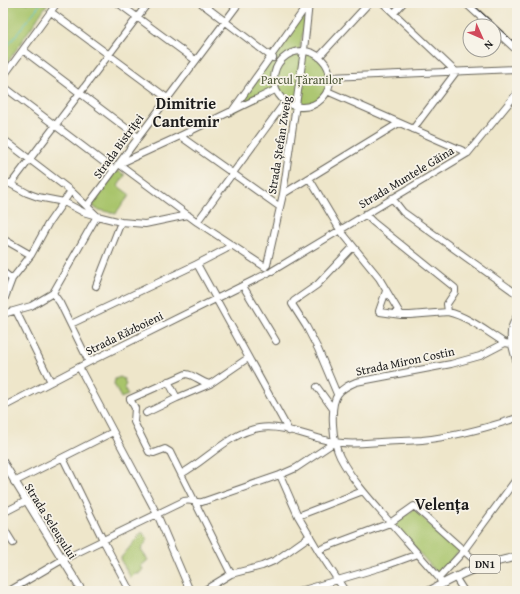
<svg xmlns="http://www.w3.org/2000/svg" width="520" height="594" font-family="'Gentium Book Plus',serif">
	<rect width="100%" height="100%" fill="#f7f3e8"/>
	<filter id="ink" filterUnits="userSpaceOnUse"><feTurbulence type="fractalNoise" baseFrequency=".025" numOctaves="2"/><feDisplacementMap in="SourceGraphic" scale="8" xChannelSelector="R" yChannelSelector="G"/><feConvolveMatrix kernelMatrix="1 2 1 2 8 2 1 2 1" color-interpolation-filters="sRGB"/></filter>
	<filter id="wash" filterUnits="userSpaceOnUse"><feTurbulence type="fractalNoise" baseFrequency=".012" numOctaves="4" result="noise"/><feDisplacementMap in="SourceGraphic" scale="16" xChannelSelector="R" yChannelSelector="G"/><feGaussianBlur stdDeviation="0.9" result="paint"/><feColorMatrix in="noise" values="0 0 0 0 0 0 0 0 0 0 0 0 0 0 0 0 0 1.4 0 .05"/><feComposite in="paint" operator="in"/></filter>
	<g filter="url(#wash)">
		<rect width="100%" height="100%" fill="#eee6ca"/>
		<path fill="#a8c46b" stroke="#627044" d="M3,3h45l-45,66z
			M309,3l-10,48c67,5 10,95 -24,39l-44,23z
			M118,171l7,4 -7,11 12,9 -12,15 -2,4 -20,-5 -4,-5 23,-32z
			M120,377l4,2 2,6 -2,2 4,8 -7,3 -7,-14 1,-5z
			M414,509l20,20 26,21 -18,22 -5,1 -43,-49z
			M142,532l6,7 -7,11 7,10 -7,6 2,3 -5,6 -2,-2 -5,5 -11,-19z"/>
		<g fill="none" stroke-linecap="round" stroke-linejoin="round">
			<path stroke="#59c5d0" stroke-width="1" d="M3,52l38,-49"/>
		</g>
	</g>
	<g filter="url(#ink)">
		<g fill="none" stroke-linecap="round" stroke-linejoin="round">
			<g stroke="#666359" stroke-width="8">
				<path id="minor" d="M118,3l77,57
					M201,3l72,55
					M383,3l73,69 -43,57
					M51,12l116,86
					M394,13l9,-10
					M23,50l115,87
					M274 79a28 28 0 1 1 56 0a28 28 0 1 1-56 0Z
					M319,57l50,-54
					M3,77l54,-74
					M330,77l187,-8
					M3,86l111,84
					M327,91l141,62
					M232,111l76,-107
					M180,136l100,71
					M3,139l68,52 26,25 24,6 24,2 43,-9
					M309,178l31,52 39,48 22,37h9l38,-3c21,5 39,20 57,31
					M3,180l24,13 11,4 26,5 19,10 14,4 -44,77 -22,13 -28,8
					M11,184l137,-181
					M283,194l116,-71
					M392,198l11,14 114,82
					M87,206l152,-203
					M365,214l8,8 82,66v4l-8,12 1,8
					M197,222l88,-120
					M3,239l28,16
					M197,264l92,167
					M267,265l16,-71 21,-144 5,-47
					M265,267l-68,-45 -78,-58 61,-28 95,-46
					M272,271l196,-118 49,-60
					M3,272l9,7
					M96,286l25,-64
					M243,286l33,55
					M386,291l-7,20 1,1 21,3
					M53,293l7,10 29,59
					M3,303l9,-24 19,-24 17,-31 23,-33
					M16,311l35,71
					M517,316c-11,16 -5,30 0,47
					M71,324l126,-60 29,-15 4,-4
					M79,367l78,147 33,77
					M168,381l9,17
					M210,384c-10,-2 -15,-9 -24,-10l-56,25 5,9 -1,14 15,30 5,1 11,-4 5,3 61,122
					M317,387l16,22
					M337,394l-19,-45 -12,-23 -14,-22 2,-3 23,-16 36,-38
					M3,407l86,-45 179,-89
					M146,413l31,-15 33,-14 38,-26
					M63,458l40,82 27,51
					M181,474c26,-14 48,-41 78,-46 25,-4 51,10 75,14 15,3 31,1 46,0 14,-1 28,-1 42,-2 32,-3 64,-12 95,-22
					M280,475l18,41 20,34 27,41
					M14,482l99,-50
					M3,513l23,-12
					M298,516l65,-25
					M3,527l10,16
					M318,550l72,-27 24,-17 58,52 5,2 12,3
					M455,577l9,14
					M439,578l23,-25 55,-75
					M442,584l-3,-6c-19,-22 -38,-43 -57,-65 -15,-17 -31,-35 -42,-56 -7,-14 -11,-51 -2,-63 4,-6 11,-9 18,-12l95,-18 29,-8 25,-13 6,1
					M9,591l53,-31 122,-59c7,-2 12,2 18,1l78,-27 16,-7 39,-26
					M203,591l28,-17 31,-8 14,-6 34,-24
					M300,591l82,-24 36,-13"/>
			</g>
			<g stroke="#666359" stroke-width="9">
				<path id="major" d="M466,3l25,23
					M494,29l23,21
					M3,462l79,129
					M429,591c29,-16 54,-28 88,-34"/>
			</g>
			<use href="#minor" stroke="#fff" stroke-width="6"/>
			<use href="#major" stroke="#fff" stroke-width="7"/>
			<path stroke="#1c1c1c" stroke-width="1" d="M471,3l46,42"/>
		</g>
	</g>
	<g text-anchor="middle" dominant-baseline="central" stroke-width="3.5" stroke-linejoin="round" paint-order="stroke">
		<rect fill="#f7f3e8" stroke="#5e5c59" stroke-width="1" x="470" y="555" width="30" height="18" rx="3"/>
		<g font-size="11" font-weight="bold" fill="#1c1c1c">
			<text x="485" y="564">DN1</text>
		</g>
		<g font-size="12" fill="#4d5738" stroke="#f7f3e8">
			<text x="302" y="79">Parcul Țăranilor</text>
		</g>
		<g font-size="12" fill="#1c1c1c" stroke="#f7f3e8">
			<text transform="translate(279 145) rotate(-81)">Strada Ștefan Zweig</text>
			<text transform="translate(118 146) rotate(-54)">Strada Bistriței</text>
			<text transform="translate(406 177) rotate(-31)">Strada Muntele Găina</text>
			<text transform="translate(124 333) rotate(-26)">Strada Războieni</text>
			<text transform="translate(405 361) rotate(-12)">Strada Miron Costin</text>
			<text transform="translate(51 521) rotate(58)">Strada Seleușului</text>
		</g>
		<g font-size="16" font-weight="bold" fill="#1c1c1c" stroke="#f7f3e8">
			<text x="186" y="103">Dimitrie<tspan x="186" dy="18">Cantemir</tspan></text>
			<text x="442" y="504">Velența</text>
		</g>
	</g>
	<rect width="520" height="594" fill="none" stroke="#f7f3e8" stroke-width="16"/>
	<g transform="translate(482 38) rotate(135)"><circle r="19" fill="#f7f3e8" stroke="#9f9d96"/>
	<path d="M0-3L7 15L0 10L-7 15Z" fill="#d1495b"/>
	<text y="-6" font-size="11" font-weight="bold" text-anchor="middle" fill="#1c1c1c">N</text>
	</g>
</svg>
